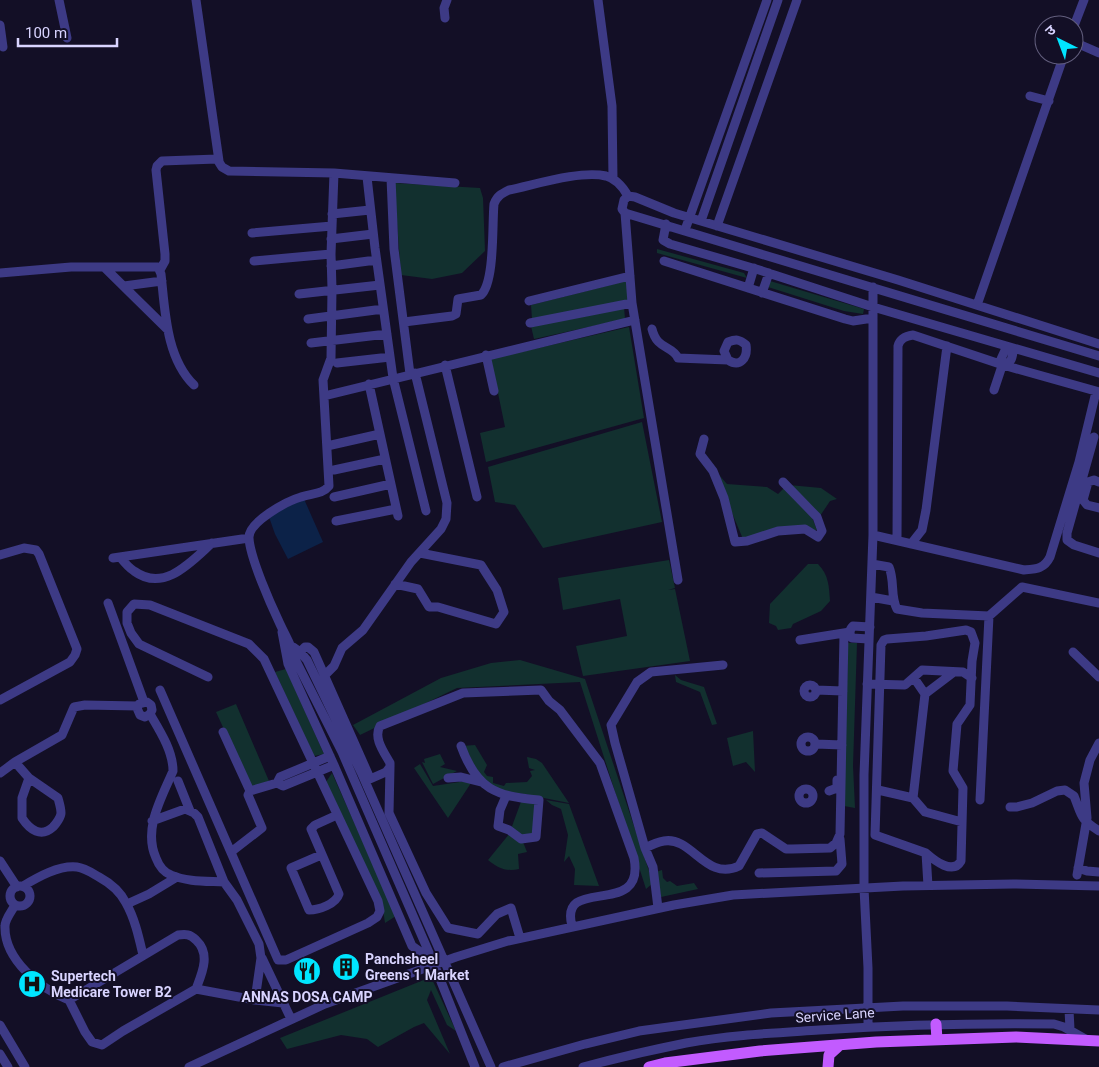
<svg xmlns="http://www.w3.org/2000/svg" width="1099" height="1067" font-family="Roboto,'Noto Sans Devanagari',sans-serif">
	<rect width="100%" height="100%" fill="#130f26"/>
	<path fill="#12302f" d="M394,183l86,5 3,10 2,53 -23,22 -30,6 -31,-4z
		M657,249l87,24 3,5 -90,-25z
		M626,281l3,19 -97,19 -1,-14z
		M770,281l94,28 -1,5 -19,-3 -76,-24z
		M624,307l1,12 -91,20 -3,-13z
		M629,327l15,91 -158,44 -6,-29 25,-6 -14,-68z
		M642,422l20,100 -119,26 -28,-43 -20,-3 -7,-35z
		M713,468l14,16 40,3 11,7 6,-6 27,27 6,15 -74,9z
		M789,485l32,3 16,11 -7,2 -10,15z
		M669,560l6,28 -7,2 7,-1 15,72 -107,15 -7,-30 51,-10 -7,-37 -57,11 -5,-32z
		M808,564h10c11,11 11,23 12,37l-9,10 -28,13 -2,4 -13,2 -2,-4 -7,-3 1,-19z
		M848,643h9l-4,123 2,42 -11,-2z
		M520,660l65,19 68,204 -7,6 -66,-207 -123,6 -97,47 -7,-10 88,-47 50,-15z
		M286,669l38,85 -10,2 -39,-84z
		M675,675l6,5 23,7 13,37 -5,1 -12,-33 -24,-10z
		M236,704l33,77 -18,7 -35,-76z
		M753,731l2,41 -9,-10 -13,4 -6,-28z
		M475,745l12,20 -3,7 3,4 6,1v6l11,3 2,-3 21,-1 5,-6 -2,-5 5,-1 -6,-2 -2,-11 9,2 6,4 27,40 -45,-9 -29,-4 -10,-8 -23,-36z
		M440,754l5,10 -5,3 17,4 -24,13 -11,-22 3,1 -1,-4z
		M420,764l13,22 40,-6 -25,38 -34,-50z
		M332,773l64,143 -11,7 -3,-20 -56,-121z
		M522,799l16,1 -3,37h-15l-9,-8z
		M546,800l23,4 30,82 -25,-1 1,-16 -6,-13 -5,6 4,-27 -7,-26 -9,-4z
		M510,833l13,9 4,10 -9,2 1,15c-13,3 -21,-1 -31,-9z
		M662,870l1,8 4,4 3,-1 7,5 17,-3 4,6 -37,8 -5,-25z
		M431,977l25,54 -9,-6 -16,-35 -4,10 23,54 -26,-31 -10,4 -36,20 -11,-8 -26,-4 -54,14 -7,-11z"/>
	<path fill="#0c2248" d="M304,499l19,43 -35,17 -13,-25 -6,-17 3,-4z"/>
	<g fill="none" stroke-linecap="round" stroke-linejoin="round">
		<path stroke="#3d3a85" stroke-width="9" d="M59,0l8,38
			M196,0l23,161
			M598,0l14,106 1,73
			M445,18l-1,-10 3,-8
			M0,25l3,22
			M1074,26l10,-26
			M1074,42l25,11
			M1030,96l19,5
			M334,173l-3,81 1,35 -1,69 -8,22 6,106c-7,9 -18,7 -28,11 -14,4 -53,25 -52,41 1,20 22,67 31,86 6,13 12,22 15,35l47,93 92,212 41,103
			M367,177l8,71 18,130 33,133
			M391,178l3,71 16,125
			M625,213l7,90 46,277
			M332,214l38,-4
			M701,221l77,-221
			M666,224l-3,16 7,4 86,25 117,38 226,66
			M717,226l80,-226
			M685,230l82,-230
			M252,233l80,-7
			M331,239l42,-5
			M254,261l77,-7
			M664,261l181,58 8,2 20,-3
			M331,266l45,-6
			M104,267l64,63
			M160,270l5,-9v-7l-9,-84 1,-4 5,-5 55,-2 5,8 7,4 105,2 121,10
			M0,273l71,-6h87l3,7c4,36 5,84 33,111
			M124,286l38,-5
			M748,288l6,-20
			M762,293l7,-20
			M299,294l81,-9
			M529,301l101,-25
			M977,305l87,-250
			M308,319l75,-10
			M404,322l48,-6 4,-2 2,-15 23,-4c14,-13 11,-71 13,-91 3,-8 7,-10 15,-14 25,-5 71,-20 97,-14 11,3 17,11 22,20
			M530,323l102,-20
			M652,329c5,21 20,16 26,29l50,2c12,8 20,-2 18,-15 -7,-6 -10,-6 -18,-3l-4,9 4,9
			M311,343l76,-9
			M1099,344l-201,-64 -224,-67 -39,-16 -7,-1 -4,4 -2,9 3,4 474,143
			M486,355l8,36
			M337,363l53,-6
			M1003,363c8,1 9,-4 10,-11l-3,-5
			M1003,363l-2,-4 5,-11h4
			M445,365l32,132
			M369,384l29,132
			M994,390l9,-27
			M324,396l311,-76
			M1094,437l-27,96v7l7,5 25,8
			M704,439l-4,15 13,17 11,27 11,44 12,-1 31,-10 27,-2 13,8 4,-6 -5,-14 -34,-35
			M327,446l53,-12
			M334,470l51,-11
			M1099,482l-5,-2 -6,2 -5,18 4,5 12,3
			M334,497l57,-13
			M336,521l60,-12
			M873,535l151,35c12,-1 20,-1 26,-13l29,-95 17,-70
			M897,540l1,-194c2,-8 8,-10 15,-11l90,30 96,27
			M911,544l11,-14 4,-20 21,-164
			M0,555l24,-7 12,2 3,4 38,95 -2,6 -5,7 -70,38
			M120,557c4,5 9,11 14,14 30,22 57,-9 78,-28
			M113,558l136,-20
			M872,564l17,3c6,14 1,29 8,42l25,4 67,3
			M395,584l23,5 11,18h9l58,17 8,-12 -7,-22 -16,-25 -61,-12
			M871,597l22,4
			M108,603l36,99
			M282,632l6,32 46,101 78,181 10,7 8,3
			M869,639l-17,-1c-3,-4 -3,-8 1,-12l17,1
			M800,640l50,-8
			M293,647l7,5 7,8 54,112 130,295
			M300,652l5,-5h3l6,5 55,124
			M1073,652l26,25
			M954,672l-29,22 -12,104 12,14 37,10
			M325,675l9,-9 8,-18 21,-18 48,-68 30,-33 5,-10 1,-16 -32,-130
			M914,678l11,16
			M867,684l38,1 17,-15 41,2 9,6
			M804 691a6 6 0 1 1 12 0a6 6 0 1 1-12 0Z
			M160,690l118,270h8l82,-37 9,-6 3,-6 -2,-10 -114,-242 -15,-15 -99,-39 -16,-1 -7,8v11l4,10 8,11 69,33
			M816,690l27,1
			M150,714l-5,3 -5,-2 -3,-7 2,-4 8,-2 4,3 1,5 -2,4c10,17 23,37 23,57 -12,28 -30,58 -17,87 3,8 7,14 15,17 16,7 36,6 53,7
			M223,732l27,59
			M801 744a7 7 0 1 1 14 0a7 7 0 1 1-14 0Z
			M816,744l26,1
			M461,746c16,44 35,50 78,54l-3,37 -15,2 -12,-9 -11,-4 2,-16 6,-14
			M15,762l14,16 29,20c1,4 3,10 3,15 0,4 -5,11 -8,14 -12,11 -23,3 -31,-9v-20l7,-20
			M390,767l-1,46 37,80 22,35 30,6 19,-20 14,-6 9,30
			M0,773l15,-11 47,-27 12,-28 11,-2 53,1
			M448,778l13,-1 20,5
			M370,779l16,-7 4,-5v-4c-6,-11 -17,-25 -10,-37l83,-33 78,-3 8,11 11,9 40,53 34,95c12,62 -76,16 -62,68
			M178,781l12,30
			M277,783l3,-6 50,-21
			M799 796a7 7 0 1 1 14 0a7 7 0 1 1-14 0Z
			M878,790l35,8
			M829,791l8,-3v-8
			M980,800l9,-184 33,-29 77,16
			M1010,807h7l15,-4 25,-12 8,-1 9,6c8,20 5,22 25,35
			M152,821l33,-12 9,4 4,4 26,65 13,18 22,44 2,14 -6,42
			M645,848c6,-3 13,-6 19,-7 28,-5 42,41 75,25l18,-32 5,-1 24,16h6l38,-1 6,-5 4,-9 4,-200
			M231,852l31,-24 -14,-33 2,-4 27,-8 6,3 51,-21
			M926,853c9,8 27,22 35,8l2,-73 -10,-17 4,-47 13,-19 2,-44 3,-18 -4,-11 -5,-2 -40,6 -39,3 -3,1 -3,5 -6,190 51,18 2,33
			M321,855l-30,13 18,42c10,0 27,-6 30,-16l-28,-65 4,-4 22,-10
			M0,861l17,26
			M1078,868l9,3 12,1
			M759,873l77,-2 6,-7 -2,-25
			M1077,875l10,-57 -3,-35 6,-23 9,-17
			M23,886c15,-9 36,-21 54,-19 8,1 15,6 22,10 11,6 21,14 27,26 9,16 13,35 17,52
			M10 896a10 10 0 1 1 20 0a10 10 0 1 1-20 0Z
			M127,904l22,-10 28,-17
			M15,905c-3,6 -10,14 -10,21 -1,34 36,63 64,74l16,32 7,10 10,3 21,-14 73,-42 59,11 28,3
			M658,908l-5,-41 -8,-19 -30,-105 -4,-18 26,-43 14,-10 72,-7
			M262,958l29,61
			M69,1000l109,-65c8,-1 12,-1 18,5 15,14 6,33 0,49
			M1069,1010l1,19
			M0,1025l25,42
			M868,1026v-58l-4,-80v-113l9,-240v-248
			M0,1054l8,13
			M189,1067l136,-63 131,-47 52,-16 166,-36 59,-10 170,-9 110,-2 86,2
			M503,1067l82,-23 54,-13 132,-18 132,-7h104l92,4
			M583,1067c34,-9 68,-17 103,-24 44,-8 88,-10 133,-13 78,-5 156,-7 235,-6l10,3 23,13"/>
		<path stroke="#c25bff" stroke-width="11" d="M936,1024l1,16
			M649,1067l16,-4 95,-12 116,-9 140,-5 83,4
			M828,1067l1,-12 11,-10"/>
	</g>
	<defs>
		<g id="building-disc" transform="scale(1.4375)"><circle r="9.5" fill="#00e5ff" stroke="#130f26"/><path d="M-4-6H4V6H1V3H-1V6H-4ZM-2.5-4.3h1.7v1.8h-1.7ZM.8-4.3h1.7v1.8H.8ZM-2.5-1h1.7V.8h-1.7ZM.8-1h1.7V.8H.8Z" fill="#111"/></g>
		<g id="restaurant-disc" transform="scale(1.4375)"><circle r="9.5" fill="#00e5ff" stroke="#130f26"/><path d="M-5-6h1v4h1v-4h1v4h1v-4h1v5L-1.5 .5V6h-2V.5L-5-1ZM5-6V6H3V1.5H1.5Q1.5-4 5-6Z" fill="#111"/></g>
		<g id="hospital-disc" transform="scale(1.4375)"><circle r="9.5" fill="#00e5ff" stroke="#130f26"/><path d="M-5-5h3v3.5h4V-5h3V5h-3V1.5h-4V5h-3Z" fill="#111"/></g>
	</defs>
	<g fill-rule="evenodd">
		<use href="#building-disc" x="346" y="967"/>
		<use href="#restaurant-disc" x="307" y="971"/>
		<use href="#hospital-disc" x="32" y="984"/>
	</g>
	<g text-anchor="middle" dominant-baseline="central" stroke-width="4" stroke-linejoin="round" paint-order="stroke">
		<g font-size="14" font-weight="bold" fill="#d9d4ff" stroke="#130f26" text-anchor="start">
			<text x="365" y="959">Panchsheel<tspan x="365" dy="16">Greens 1 Market</tspan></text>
			<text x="51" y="976">Supertech<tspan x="51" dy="16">Medicare Tower B2</tspan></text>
			<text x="307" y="997" text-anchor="middle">ANNAS DOSA CAMP</text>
		</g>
		<g font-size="14" fill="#d9d4ff" stroke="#130f26">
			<text transform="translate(835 1015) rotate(-4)">Service Lane</text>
		</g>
	</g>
	<g transform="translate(1059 40) rotate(318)"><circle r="24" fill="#130f26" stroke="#625e7d"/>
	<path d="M0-4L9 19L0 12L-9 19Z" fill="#00e5ff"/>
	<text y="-8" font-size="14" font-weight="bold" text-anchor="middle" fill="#d9d4ff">उ</text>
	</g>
	<path d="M18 38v8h99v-8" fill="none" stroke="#d9d4ff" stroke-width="2.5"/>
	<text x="25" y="38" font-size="15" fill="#d9d4ff" stroke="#130f26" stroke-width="4" paint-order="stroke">100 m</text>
</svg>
